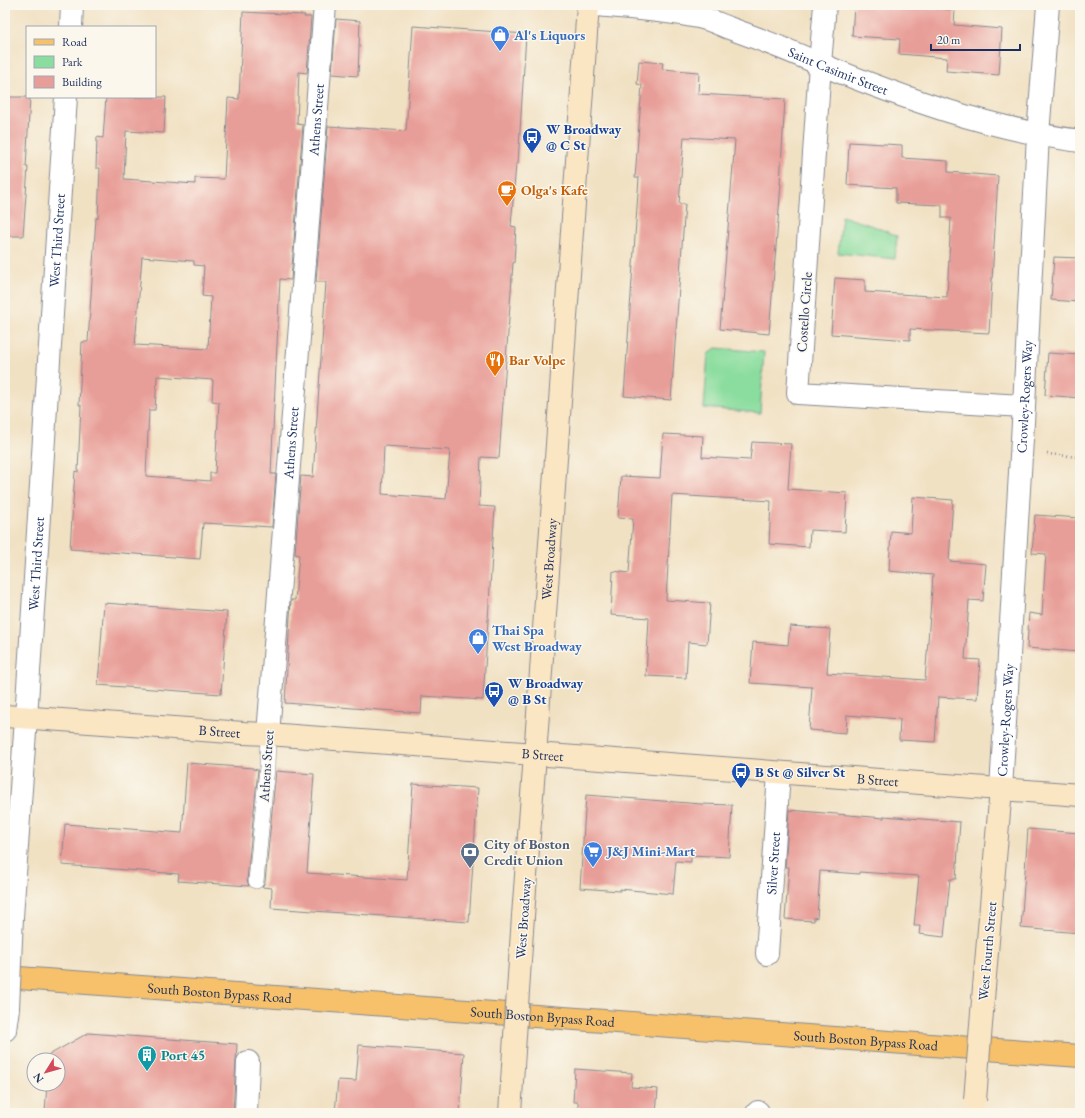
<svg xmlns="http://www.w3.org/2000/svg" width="1085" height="1118" font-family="'EB Garamond',serif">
	<rect width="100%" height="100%" fill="#fbf7ec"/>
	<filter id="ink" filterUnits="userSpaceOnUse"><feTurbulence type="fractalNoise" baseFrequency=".025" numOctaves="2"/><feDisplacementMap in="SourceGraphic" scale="8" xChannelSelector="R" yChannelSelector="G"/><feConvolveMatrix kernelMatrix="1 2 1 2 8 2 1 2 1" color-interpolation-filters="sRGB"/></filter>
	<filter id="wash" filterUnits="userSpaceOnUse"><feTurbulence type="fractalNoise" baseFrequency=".012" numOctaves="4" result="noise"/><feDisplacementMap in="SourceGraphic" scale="16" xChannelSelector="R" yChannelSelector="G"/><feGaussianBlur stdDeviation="0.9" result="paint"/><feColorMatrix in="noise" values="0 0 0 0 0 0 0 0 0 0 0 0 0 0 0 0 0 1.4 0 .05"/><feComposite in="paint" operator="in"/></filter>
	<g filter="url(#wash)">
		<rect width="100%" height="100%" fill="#f1e1c3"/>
		<path fill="#8add9e" stroke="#52867e" d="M842,216l34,11 21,9 -2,23 -57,-6z
			M716,348l48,4 -4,61 -56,-5 4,-54z"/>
		<g id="blocks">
			<path fill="#e89e98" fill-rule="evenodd" d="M854,5h52v2l49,3 -1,15 48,4 -3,46 -53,-4 1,-13 -48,-4 1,-15 -48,-3z
				M243,12l62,3 -1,2h7l-4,56 -8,-1 -2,52 6,1 -12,155 -11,-1 -9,195h5l-4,53 -69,-4 -3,36 -130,-10 5,-78 3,1 3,-67h-2l3,-63h6l8,-124h2l2,-50h-4l1,-31 6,1 3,-41h60l-2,36 -38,-2 -2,48 71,5v-6l29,1 4,-81 11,1zM142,257l52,4v4l10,1 -2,30 9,1 -3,52 -73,-4zM157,376l56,4 -1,21 7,1 -4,71h-5v8l-64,-5 3,-66h6z
				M336,19l24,2 -2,55 -26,-2z
				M413,26l113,8 -8,130h-2l-5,62 5,1 -2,36h-1l-14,195 -18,-1 -2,49 16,1 -12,193 -61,-4 -1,17 -136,-10 6,-103h4l4,-45 -4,-1 6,-78 12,1 13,-195h-10l12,-156 78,5zM384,446l66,4 -4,49 -64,-5z
				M639,61l24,2 -1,6 37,3 -1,22 87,5 -5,85h1l-12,150 -49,-5 15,-189 -51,-3 -5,67h6l-14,196 -47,-4 15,-218h-4l7,-93 -5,-1z
				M5,97h25l-4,70h2l-5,69h-18z
				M849,142l53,3v13l46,3v11l50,4 -9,157 -79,-4v11l-79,-6 4,-56 30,2v12l82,5 4,-79h-9v-13l-46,-2v-15l-49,-3z
				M1054,257l26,1v44l-29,-2z
				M1048,353l32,2v43l-35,-3z
				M663,434l40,2 -1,21 48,3 2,-18 39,2 -3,45 59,4 -2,39 -35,-2 -1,17 -40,-3 2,-43 -99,-6 -6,105 44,3 -3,41 -19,-2 -2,36 -40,-2 3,-58 -38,-3 2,-44 16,2 4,-54 -15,-1 3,-42 39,2z
				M913,497l40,3 -4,61 37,3 -3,37 -14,-1 -4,59 15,1 -3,39 -39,-2 -3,45 -36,-2 1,-21 -53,-4 -1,18 -37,-3 3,-43 -62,-4 3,-41 35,3 2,-19 40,3 -3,44 98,7 8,-105 -44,-4 2,-40 20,2z
				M1035,515l45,3v134l-53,-4 2,-35 13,2 4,-61 -14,-1z
				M104,603l123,9 -6,82 -123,-9z
				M187,763l66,5v1l5,1 -11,110 2,6 -71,-5 1,-7 -117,-9 3,-41 117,9z
				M276,771l38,3 -7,99 100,7 6,-96 65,4 -9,134 -198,-14 1,-20 -10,-1 3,-5z
				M586,795l115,9 31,1 -3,52 -38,-2v7l-15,-1 -3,33 -53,-5v2l-40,-3z
				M789,810l95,8v-2l76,6 -4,57h-6l-6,58 -25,-3 1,-8h-6l5,-50 -60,-4v2l-39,-3 -3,47 -3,-1v4l-29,-2 4,-52h-4z
				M1028,829l52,4v100l-59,-5z
				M88,1033l149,11 -4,69h-188l2,-29h11v-24h-9v-5z
				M359,1045l105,8 -4,60h-125l3,-33 18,1z
				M575,1069l57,4 -1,14 27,2 -2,24h-78v-11h-5z"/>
		</g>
	</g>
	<g filter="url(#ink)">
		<use href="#blocks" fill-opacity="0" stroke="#868890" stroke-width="1"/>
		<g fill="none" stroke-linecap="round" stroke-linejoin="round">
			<g stroke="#868890" stroke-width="16">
				<path id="service" d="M256,881l11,-114 1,-33"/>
			</g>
			<g stroke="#868890" stroke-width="24">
				<g id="minor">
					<path id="s1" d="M596,5c34,3 69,5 102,12 11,2 21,7 31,11 31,11 61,23 91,36 83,34 170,65 260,77"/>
					<path d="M825,5l-5,59 -22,329 226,13"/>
					<path d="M71,27l1,-22"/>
					<path id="s2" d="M268,734l57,-729"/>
					<path id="s3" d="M1001,789l23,-383 14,-271 10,-130"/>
					<path id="s4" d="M12,917l14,-199 40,-621"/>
					<path id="s5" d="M767,954l12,-181"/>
					<path d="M5,1030l3,-22"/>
					<path d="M246,1113l2,-51"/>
					<path d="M757,1113l1,-1"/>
				</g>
			</g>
			<g stroke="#868890" stroke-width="24">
				<g id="secondary">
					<path id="s6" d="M5,716l239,17 24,1 812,61"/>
					<path id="s7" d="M523,916l14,-188 51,-723"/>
					<path d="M984,987l17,-198"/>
					<path d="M510,1113l3,-47"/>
				</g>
			</g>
			<g stroke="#868890" stroke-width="24">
				<g id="primary">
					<path id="s8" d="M5,977l1075,79"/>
				</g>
			</g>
			<path stroke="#868890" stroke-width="2.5" stroke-dasharray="1 3" stroke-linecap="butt" d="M1047,454l33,3"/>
			<use href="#service" stroke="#fff" stroke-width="15"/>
			<use href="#minor" stroke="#fff" stroke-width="22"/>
			<use href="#secondary" stroke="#fbe6c4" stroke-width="22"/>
			<use href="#primary" stroke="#f6c16b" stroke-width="22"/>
			<g stroke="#868890" stroke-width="24" stroke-linecap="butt">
				<path id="minor-bridge" d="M8,1008l4,-91"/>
			</g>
			<g stroke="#868890" stroke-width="24" stroke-linecap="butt">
				<path id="secondary-bridge" d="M513,1066l10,-150
					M975,1100l9,-113"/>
			</g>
			<use href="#minor-bridge" stroke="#fff" stroke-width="22"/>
			<use href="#secondary-bridge" stroke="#fbe6c4" stroke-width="22"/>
		</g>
	</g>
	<defs>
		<g id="shop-pin" transform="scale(1)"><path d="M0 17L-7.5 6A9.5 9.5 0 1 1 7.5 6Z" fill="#3f7fe0" stroke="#fbf7ec"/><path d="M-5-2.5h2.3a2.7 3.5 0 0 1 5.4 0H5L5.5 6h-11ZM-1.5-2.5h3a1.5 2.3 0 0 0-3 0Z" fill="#fff"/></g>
		<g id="bus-pin" transform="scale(1)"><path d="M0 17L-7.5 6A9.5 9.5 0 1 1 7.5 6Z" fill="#1a4fb4" stroke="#fbf7ec"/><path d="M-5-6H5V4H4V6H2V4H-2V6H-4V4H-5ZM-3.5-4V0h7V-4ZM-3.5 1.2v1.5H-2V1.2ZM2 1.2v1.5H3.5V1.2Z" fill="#fff"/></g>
		<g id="cafe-pin" transform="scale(1)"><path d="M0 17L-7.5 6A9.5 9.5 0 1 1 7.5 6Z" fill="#e8710a" stroke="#fbf7ec"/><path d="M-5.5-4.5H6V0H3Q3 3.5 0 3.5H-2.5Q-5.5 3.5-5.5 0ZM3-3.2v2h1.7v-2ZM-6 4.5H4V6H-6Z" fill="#fff"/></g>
		<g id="restaurant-pin" transform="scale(1)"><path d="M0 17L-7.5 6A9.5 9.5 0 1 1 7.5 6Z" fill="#e8710a" stroke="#fbf7ec"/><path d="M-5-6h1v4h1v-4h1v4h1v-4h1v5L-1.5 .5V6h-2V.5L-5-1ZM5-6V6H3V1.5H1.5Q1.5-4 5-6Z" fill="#fff"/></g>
		<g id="supermarket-pin" transform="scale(1)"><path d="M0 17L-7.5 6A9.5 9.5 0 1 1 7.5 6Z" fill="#3f7fe0" stroke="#fbf7ec"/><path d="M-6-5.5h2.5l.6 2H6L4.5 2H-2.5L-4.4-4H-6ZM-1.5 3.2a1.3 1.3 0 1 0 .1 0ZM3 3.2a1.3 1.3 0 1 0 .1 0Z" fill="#fff"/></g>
		<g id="bank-pin" transform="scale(1)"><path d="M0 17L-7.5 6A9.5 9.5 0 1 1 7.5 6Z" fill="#5c6f8a" stroke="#fbf7ec"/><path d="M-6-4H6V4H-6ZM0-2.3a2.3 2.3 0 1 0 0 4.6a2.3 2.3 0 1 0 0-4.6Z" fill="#fff"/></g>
		<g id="building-pin" transform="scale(1)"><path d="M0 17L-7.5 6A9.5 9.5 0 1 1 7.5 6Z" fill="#0f9aa8" stroke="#fbf7ec"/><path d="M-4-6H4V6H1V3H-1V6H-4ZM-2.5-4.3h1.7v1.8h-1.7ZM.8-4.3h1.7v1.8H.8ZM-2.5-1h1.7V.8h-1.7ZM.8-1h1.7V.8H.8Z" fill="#fff"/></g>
	</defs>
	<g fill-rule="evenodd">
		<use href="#shop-pin" x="500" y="35"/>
		<use href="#bus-pin" x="532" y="137"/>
		<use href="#cafe-pin" x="507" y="190"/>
		<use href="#restaurant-pin" x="495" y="360"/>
		<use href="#shop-pin" x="478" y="638"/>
		<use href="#bus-pin" x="494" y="691"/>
		<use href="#bus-pin" x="741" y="772"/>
		<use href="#supermarket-pin" x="593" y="851"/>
		<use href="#bank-pin" x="470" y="852"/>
		<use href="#building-pin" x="147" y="1055"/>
	</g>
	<g text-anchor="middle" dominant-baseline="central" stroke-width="3" stroke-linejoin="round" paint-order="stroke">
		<g font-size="14" font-weight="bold" fill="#366cbe" stroke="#fbf7ec" text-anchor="start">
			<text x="514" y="35">Al's Liquors</text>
			<text x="492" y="630">Thai Spa<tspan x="492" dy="16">West Broadway</tspan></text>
			<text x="607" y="851">J&amp;J Mini-Mart</text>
		</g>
		<g font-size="14" fill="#1b2f5e" stroke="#fbf7ec">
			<text stroke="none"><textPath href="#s1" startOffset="253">Saint Casimir Street</textPath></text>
			<text stroke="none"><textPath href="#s2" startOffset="616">Athens Street</textPath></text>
			<text stroke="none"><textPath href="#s4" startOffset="678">West Third Street</textPath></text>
			<text transform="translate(804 312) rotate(-86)">Costello Circle</text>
			<text stroke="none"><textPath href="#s3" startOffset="393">Crowley-Rogers Way</textPath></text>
			<text stroke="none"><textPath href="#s2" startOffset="292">Athens Street</textPath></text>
			<text stroke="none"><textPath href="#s7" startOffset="358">West Broadway</textPath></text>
			<text stroke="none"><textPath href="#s4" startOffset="354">West Third Street</textPath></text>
			<text stroke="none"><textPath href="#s3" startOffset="69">Crowley-Rogers Way</textPath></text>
			<text stroke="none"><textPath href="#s6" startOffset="215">B Street</textPath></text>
			<text stroke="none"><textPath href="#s6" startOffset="539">B Street</textPath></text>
			<text transform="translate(266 766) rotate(-86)">Athens Street</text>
			<text stroke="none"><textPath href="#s6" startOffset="875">B Street</textPath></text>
			<text stroke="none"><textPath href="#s5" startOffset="91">Silver Street</textPath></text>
			<text transform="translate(523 918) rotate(-86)">West Broadway</text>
			<text transform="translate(987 951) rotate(-85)">West Fourth Street</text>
			<text stroke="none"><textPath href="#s8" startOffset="215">South Boston Bypass Road</textPath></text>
			<text stroke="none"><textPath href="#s8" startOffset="539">South Boston Bypass Road</textPath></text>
			<text stroke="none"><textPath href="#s8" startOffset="863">South Boston Bypass Road</textPath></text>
		</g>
		<g font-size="14" font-weight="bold" fill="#164399" stroke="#fbf7ec" text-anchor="start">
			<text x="546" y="129">W Broadway<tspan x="546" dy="16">@ C St</tspan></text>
			<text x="508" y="683">W Broadway<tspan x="508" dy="16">@ B St</tspan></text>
			<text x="755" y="772">B St @ Silver St</text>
		</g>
		<g font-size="14" font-weight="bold" fill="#c56008" stroke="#fbf7ec" text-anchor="start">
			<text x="521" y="190">Olga's Kafe</text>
			<text x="509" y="360">Bar Volpe</text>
		</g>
		<g font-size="14" font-weight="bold" fill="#4e5e75" stroke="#fbf7ec" text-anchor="start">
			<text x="484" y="844">City of Boston<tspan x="484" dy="16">Credit Union</tspan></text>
		</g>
		<g font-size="14" font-weight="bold" fill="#0d838f" stroke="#fbf7ec" text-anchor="start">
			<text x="161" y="1055">Port 45</text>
		</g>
	</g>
	<rect width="1085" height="1118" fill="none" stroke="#fbf7ec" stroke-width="20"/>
	<rect x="26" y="26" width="130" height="72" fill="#fbf7ec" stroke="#a1a7b3"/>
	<rect x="34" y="39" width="20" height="6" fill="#f6c16b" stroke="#a1a7b3"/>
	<text x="62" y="46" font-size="12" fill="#1b2f5e">Road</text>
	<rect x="34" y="56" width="20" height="12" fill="#8add9e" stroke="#a1a7b3"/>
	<text x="62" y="66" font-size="12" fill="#1b2f5e">Park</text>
	<rect x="34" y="76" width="20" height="12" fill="#e89e98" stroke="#a1a7b3"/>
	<text x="62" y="86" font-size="12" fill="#1b2f5e">Building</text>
	<g transform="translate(46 1072) rotate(233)"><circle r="19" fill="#fbf7ec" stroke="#a1a7b3"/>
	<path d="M0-3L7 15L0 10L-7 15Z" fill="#d1495b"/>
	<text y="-6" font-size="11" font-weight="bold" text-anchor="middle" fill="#1b2f5e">N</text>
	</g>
	<path d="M931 44v6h89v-6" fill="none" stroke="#1b2f5e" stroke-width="2"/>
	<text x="937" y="44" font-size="12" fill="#1b2f5e" stroke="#fbf7ec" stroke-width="3" paint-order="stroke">20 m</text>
</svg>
